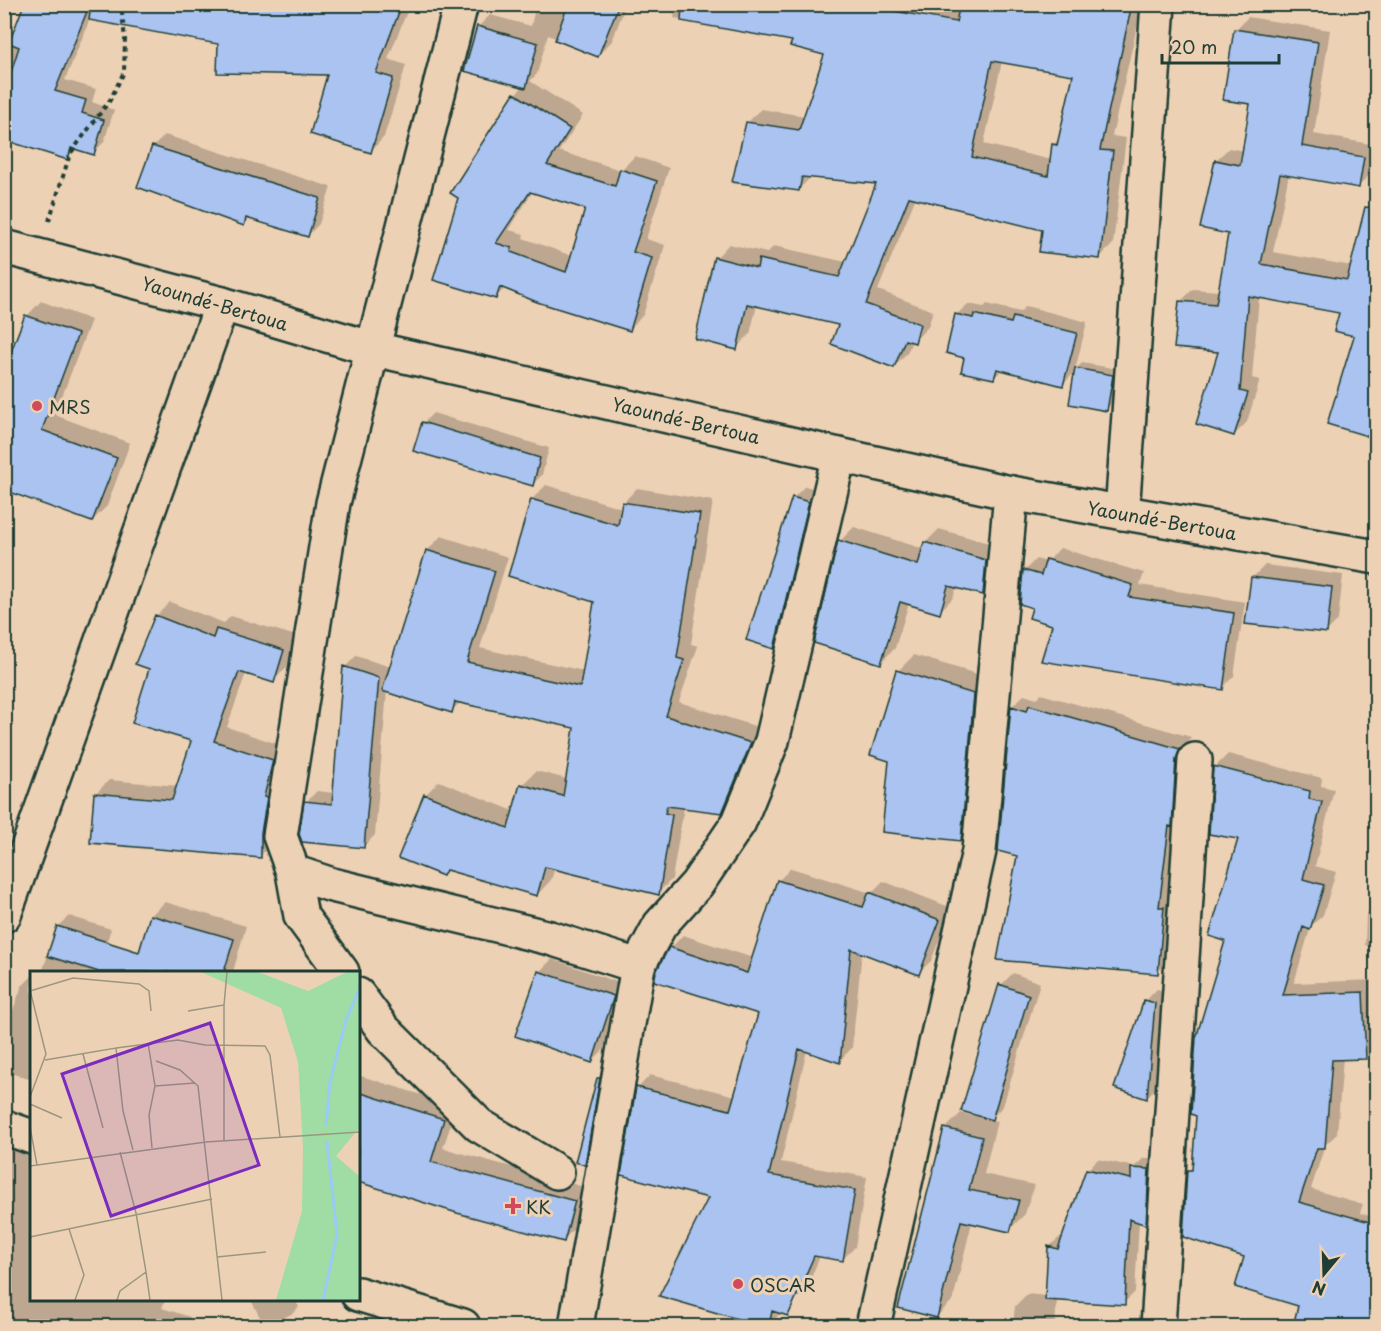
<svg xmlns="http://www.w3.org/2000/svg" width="1381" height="1331" font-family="'Playpen Sans',sans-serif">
	<rect width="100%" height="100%" fill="#edd1b4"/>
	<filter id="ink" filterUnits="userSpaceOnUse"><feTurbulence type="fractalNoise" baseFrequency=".0167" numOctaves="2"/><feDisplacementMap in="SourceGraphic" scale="12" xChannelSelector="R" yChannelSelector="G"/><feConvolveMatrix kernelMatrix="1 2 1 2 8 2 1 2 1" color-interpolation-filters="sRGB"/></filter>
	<g filter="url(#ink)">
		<path fill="#0003" fill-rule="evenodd" d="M26,4h70l-31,76 31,9 -4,13 22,8 -10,32 -11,11 -16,-5 -10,10 -63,-19v-82z
			M144,4h266l-22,55 18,6 -22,72 -13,14 -42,-77 -110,-31z
			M536,4h90l-14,37 -14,14 -50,-20 -11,39 -7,7 53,34 -24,36 62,19 14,-14 34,12 -23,71 19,6 -22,70 -13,14 -125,-41 -9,9 -61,-18 80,-185 9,-8 -46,-59 12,-12 41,11zM533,191l54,17 -15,48 -49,-18 1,-4 -15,-4z
			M676,4h267l18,4v-4h181l-30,132 14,2 -13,106 -14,14 -56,-29 -127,-32 -38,93 55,21 -5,16 -14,14h-2l-5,12 -13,13 -54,-42 -83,-19 -7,29 -14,14 -20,-90 13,-14 38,9 7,-7 72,16 32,-79 -67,-6 -13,13 -51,-67 14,-14 44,7 21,-62 -33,-15 -119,-21zM1002,61l73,13 -14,63 -8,8 -1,15 -68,-16z
			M1248,17l82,13 -16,104 62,11 -5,28 -12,13 -70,-12 -16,78 79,14 4,69 -15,-23 -82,-15 -7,81 8,2 -13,42 -13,13 -14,-85 -40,-48 13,-13 26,2 11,-58 -14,-73 13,-12 15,3 8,-49 -17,-72z
			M165,135l166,52 -12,37 -12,12 -57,-18 -7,6 -90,-77z
			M41,301l50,19 -36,95 75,28 -23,63 -15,15 -88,-96v-71l7,3 16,-41z
			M968,304l16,3 3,-3 33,8 6,-6 61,16 -12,48 7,-7 36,6 -6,34 -6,6 -30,-38 -13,13 -60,-15 -9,9 -28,-21 -10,-42z
			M433,413l116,35 -7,27 -9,9 -110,-61z
			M546,485l76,23 1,-5 14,-15 76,13 -22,143 7,2 -19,56 85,27 -28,68 -14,14 -38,-4 -12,72 -14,14 -103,-25 -4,12 -14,15 -89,-26 -5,6 -18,-80 14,-14 75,30 8,-26 14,-14 31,8 8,-52 -114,-25 -10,9 -64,-20 -12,144 -11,11 -58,-44 11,-11 17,2 11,-126 11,-11 35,11 36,-116 14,-15 67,21 -28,91 104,23 12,-70 -64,-102z
			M805,486l15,4 -34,145 -12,12 19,-149z
			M854,527l70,22 1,-6 14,-14 60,17 -3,33 -13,14 -26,-7 -4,12 -14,14 -30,-9 -14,45 -14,14 -41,-121z
			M1060,548l84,25 -4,12 105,17 -11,74 -12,12 -169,-64 -19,-17 -10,-36 12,-12 11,3z
			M1265,565l78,10 -5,45 -12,12 -73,-55z
			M170,602l54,21 7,-7 65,20 -9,31 -14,14 -27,-8 -19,54 59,20 -12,95 -14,14 -165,-62 14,-14 69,6 15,-46 -42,-72 5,-52z
			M1376,652v17l-4,-1z
			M914,655l76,23 -13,146 -17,16 -62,-169z
			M1041,694l150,43 -4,9 -18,215 -12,11 -138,-117 -20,-5 13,-144 12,-11 13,4z
			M1228,754l94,24 -1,8 13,3 -19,77 21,6 -13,43 -12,11 -17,57 82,-3v66l-11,11 -22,1 -6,76 -12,11 -14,44 52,15 -3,9 16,5v108h-82l6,-21 -55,-49 -57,-85 6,-5 4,-51 29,-175 13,-102 -25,-71z
			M791,868l80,25 12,-12 69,27 -21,53 -13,12 -56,-22 -10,97 -13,13 -32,-11 -26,112 86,15 -12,70 -13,13 -22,-4 -14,34 -39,36 -106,-31 50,-98 -73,-109 12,-13 86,21 24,-83 -89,-65 12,-13 70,23 25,-77z
			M165,902l81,24 -13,46h-99l17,-57z
			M1376,904v44l-11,-3 1,-31z
			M69,916l42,13 -15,43h-54l16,-46z
			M552,959l73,26 -22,65 -12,12 -74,-27 23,-64z
			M1013,973l27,10 -37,123 -13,14 7,1 -13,53 50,11 -9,29 -16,16 -37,-8 -19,78 -16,16 8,-187 16,-16 17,4 23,-132z
			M32,976v104l-28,-9v-37l18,-48z
			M1157,989l9,2 -8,95 -12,12 -1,-97z
			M604,1073l-14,84 -6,6 14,-85z
			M358,1075l99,31 -14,42 145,40 -11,38 -14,14 -205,-59z
			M4,1143l28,11v146h133l-3,8 28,9 -3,9h-183z
			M1144,1158h16l-4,54 -11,11 -6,-2 -4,71 -11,11 -67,-4 -2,27h-42l2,-20 12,-12 20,2 3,-50 11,-10 3,1 23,-67 11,-11 36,8z
			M251,1300h44l4,7 -6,6 -19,10h-11z"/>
		<path fill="#aac3f0" stroke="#1f3d34" stroke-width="1.5" fill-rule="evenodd" d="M24,4h66l-35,87 31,9 -4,13 22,7 -10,35 -23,-7 -3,12 -64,-20v-46l15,-47 -10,-4z
			M91,4h311l-26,69 17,5 -22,75 -61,-19 17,-59 -110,-2 1,-29 -129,-24z
			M568,4h51l-21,53 -43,-17z
			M682,4h172l102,18 4,-18h172l-32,146 13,1 -13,108 -61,-7 3,-22 -133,-33 -43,107 54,20 -5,19 -10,-3 -11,28 -63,-24 7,-19 -91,-21 -10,46 -42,-11 19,-82 43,11 2,-9 80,18 37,-93 -74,-7 -3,14 -67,-9 14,-60 53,8 25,-75 -34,-9 2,-5 -111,-20zM992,61l81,14 -16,70 -5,-1 -4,32 -76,-19z
			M477,26l61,17 -12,45 -62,-17z
			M1234,29l84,13 -16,104 62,11 -5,31 -79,-14 -19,90 86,16 18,-73 12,1v231l-50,-15 27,-88 -20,-5 5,-18 -91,-17 -8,95 8,2 -14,43 -38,-12 22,-72 -44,-4 5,-47 37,3 12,-70 -28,-6 15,-68 25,5 10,-61 -27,-4z
			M514,93l56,36 -23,36 68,21 5,-17 37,12 -24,71 19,6 -22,73 -93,-29 -37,-15 -4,12 -63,-19 25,-82 -8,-5zM530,192l55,17 -19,63 -55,-20 1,-4 -16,-5z
			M152,146l168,52 -12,39 -62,-19 -2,8 -107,-39z
			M955,314l18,4 1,-4 37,9 2,-6 64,16 -14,53 -66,-17 -3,10 -33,-7 3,-14 -18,-5z
			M25,315l53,19 -36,96 75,28 -25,64 -88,-32v-120z
			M1075,368l38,7 -6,36 -38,-7z
			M422,422l118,36 -7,28 -120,-35z
			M792,497l17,5 -35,147 -28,-9z
			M531,499l87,26 4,-23 78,12 -23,144 7,2 -18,56 85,27 -29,70 -55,-7 -2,7 7,2 -13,80 -114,-28 -8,29 -91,-26 -3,6 -45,-18 26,-64 84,34 12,-44 43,12 11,-68 -119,-26 -3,11 -70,-22 44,-141 69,21 -28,91 113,25 14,-85 -86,-26z
			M838,540l80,25 6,-23 62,18 -3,35 -35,-9 -8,28 -40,-12 -19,62 -67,-21z
			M1046,559l87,26 -4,12 105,16 -11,77 -182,-29 11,-36 -23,-7 3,-10 -12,-4 3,-34 18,5z
			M1251,577l81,10 -5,46 -82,-9z
			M155,615l58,23 3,-9 68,21 -10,33 -35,-11 -25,69 59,19 -9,37h3l-6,36v25l-171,-15 4,-50 78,7 19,-59 -59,-18 17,-54 -14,-5z
			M343,666l36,12 -15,170 -62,-6 -3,-8 5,-33 28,3z
			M896,670l78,24 -13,147 -79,-9 7,-71 -19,-6z
			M1029,705l151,44 -4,10 -4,68 -3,-1 -10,81h5l-6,67 -161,-14 20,-104 -19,-5 13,-145 16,5z
			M1213,766l97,25 -1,8 13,3 -19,77 21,6 -14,45 -7,-3 -20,68 80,-3 3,67 -34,1 -7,88h-8l-18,54 78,22v102h-84l5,-20 -63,-19 9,-30 -61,-20 4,-67h5l4,-54 -5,-2 5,-76 29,-97 -16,-5 29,-97 -29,-5z
			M777,880l86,27 6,-15 71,28 -21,55 -68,-26 -11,114 -41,-14 -30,126 86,15 -12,71 -29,-5 -26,60 -16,-5 -3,15h-7l-103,-30 49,-98 -87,-23 15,-88 94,23 28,-96 -104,-33 2,-9 13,-25 78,26z
			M150,915l84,24 -10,33h-125l-52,-16 10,-30 82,26z
			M538,971l76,25 -22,67 -77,-27z
			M999,984l30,11 -37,125 -31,-9z
			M1144,1000l11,3 -8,96 -33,-11z
			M597,1078h3l-15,87 -10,-3z
			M358,1092l86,27 -13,43 144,39 -11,41 -107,-29 -99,-31z
			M944,1128l38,9 -13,53 50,10 -9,32 -49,-11 -24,97 -39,-10z
			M1131,1168l18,1 -3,56 -17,-6 -4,86 -80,-5 3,-54 10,3 28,-80 45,10z"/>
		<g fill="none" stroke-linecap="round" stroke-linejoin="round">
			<g stroke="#1f3d34" stroke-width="38">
				<path id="minor" d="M1122,513l36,-509
					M293,872l39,13 218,53 88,28
					M4,915l218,-611
					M342,972l-41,-56 -8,-44 -13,-36 53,-333 128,-499
					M358,995l25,34 96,96 78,47
					M4,1127l28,10
					M358,1294l105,32
					M576,1326l62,-360 22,-41 37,-41 42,-62 33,-81 67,-286
					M873,1326l106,-475 32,-358
					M1158,1326l37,-566"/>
			</g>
			<g stroke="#1f3d34" stroke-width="38">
				<path id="trunk" d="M4,247l218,57 152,45 465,106 172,38 365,64"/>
			</g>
			<path stroke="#1f3d34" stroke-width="4" stroke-dasharray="4.5 4.5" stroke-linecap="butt" d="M49,221l21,-67 40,-54 14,-28 1,-33 -4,-35"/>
			<use href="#minor" stroke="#edd1b4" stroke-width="33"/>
			<use href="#trunk" stroke="#edd1b4" stroke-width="33"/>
		</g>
	</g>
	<g fill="#d1495b" stroke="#edd1b4" stroke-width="2">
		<circle cx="37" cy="406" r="6"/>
		<path d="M510 1197h6v6h6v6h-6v6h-6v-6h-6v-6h6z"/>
		<circle cx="738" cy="1284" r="6"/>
	</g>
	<g text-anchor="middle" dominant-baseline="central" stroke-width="6" stroke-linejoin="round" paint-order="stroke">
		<g font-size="18" fill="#1f3d34" stroke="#edd1b4">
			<text transform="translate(215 303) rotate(16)">Yaoundé-Bertoua</text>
			<text transform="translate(686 420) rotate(13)">Yaoundé-Bertoua</text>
			<text transform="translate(1162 520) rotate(10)">Yaoundé-Bertoua</text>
		</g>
		<g font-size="18" fill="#1f3d34" stroke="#edd1b4" text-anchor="start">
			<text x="49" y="406">MRS</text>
			<text x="526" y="1206">KK</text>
			<text x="750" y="1284">OSCAR</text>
		</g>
	</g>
	<g transform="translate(30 971)">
		<rect width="330" height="330" fill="#edd1b4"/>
		<path d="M171,1h57l50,19 39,-19h13v155l-24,29 24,21v123h-84l26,-89 1,-63 -5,-86 -17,-54z" fill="#9fdda4"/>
		<path fill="none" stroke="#98cbf5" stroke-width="3" d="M296,155l4,-44 16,-62 14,-32M293,329l14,-65 -10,-94"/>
		<path fill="none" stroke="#9b9681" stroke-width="1.5" d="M0,19l16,64 -16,43M0,20l43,-13 66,6 10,7 2,20M158,40l36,-6M118,72l7,43 -6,29 3,33M86,77l62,-8 27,5 60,1 5,9 10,82M53,83l20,74M15,89l71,-12 7,63 10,39M126,90l24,9 18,16 24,214M125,115l40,-3M0,133l32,14M0,156l7,38M194,170v-136l3,-33M0,195l176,-24 154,-10M39,258l15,46 -9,25M0,266l182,-38M187,286l49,-5M116,301l4,28M87,329l3,-9 26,-19 -10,-59 -16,-61"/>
		<path fill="#7b2cbf" fill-opacity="0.15" stroke="#7b2cbf" stroke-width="3" d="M180,52l49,142 -148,51 -49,-142z"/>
		<rect width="330" height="330" fill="none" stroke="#1f3d34" stroke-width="3"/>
	</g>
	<rect width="1381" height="1331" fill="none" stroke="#edd1b4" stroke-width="24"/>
	<rect x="12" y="12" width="1357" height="1307" fill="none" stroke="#1f3d34" stroke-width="2" filter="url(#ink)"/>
	<g transform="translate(1324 1274) rotate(199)" stroke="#edd1b4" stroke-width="4.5" paint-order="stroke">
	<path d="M0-4.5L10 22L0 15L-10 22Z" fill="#1f3d34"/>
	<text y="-9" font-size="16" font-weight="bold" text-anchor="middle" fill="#1f3d34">N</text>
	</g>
	<path d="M1162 54v9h117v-9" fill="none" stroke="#1f3d34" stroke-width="3"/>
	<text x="1171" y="54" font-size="18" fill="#1f3d34" stroke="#edd1b4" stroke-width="4.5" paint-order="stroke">20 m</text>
</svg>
